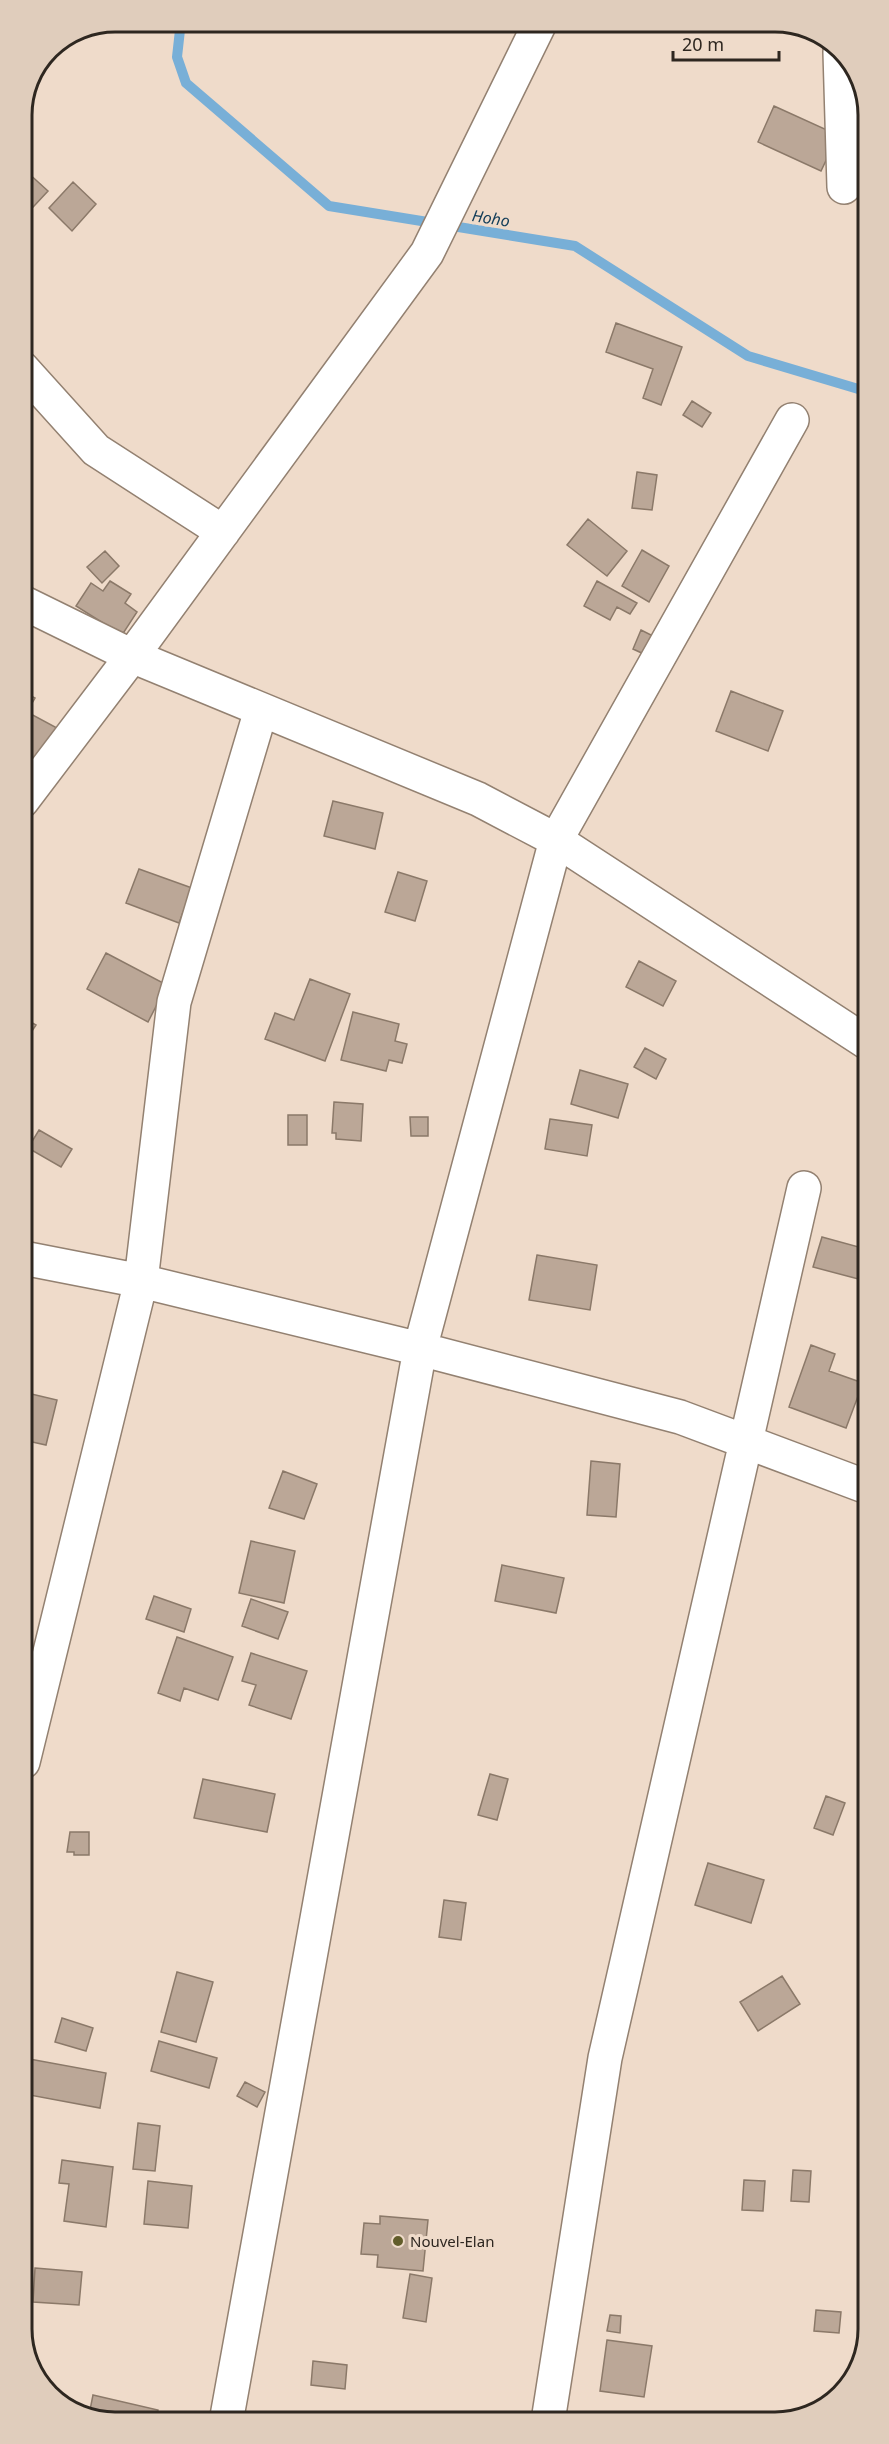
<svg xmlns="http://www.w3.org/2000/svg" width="889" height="2444" font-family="'Noto Sans',sans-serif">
	<rect width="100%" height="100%" fill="#efdbca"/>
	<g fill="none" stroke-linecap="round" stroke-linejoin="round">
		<path stroke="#78afd7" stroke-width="10" d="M181,21l-4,36 9,26 143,123 246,40 173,110 117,35"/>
	</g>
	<path fill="#bba797" stroke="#8b7969" stroke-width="1.5" d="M774,106l64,29 -17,36 -63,-29z
		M26,171l22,20 -26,28 -1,-42z
		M73,182l23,22 -24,27 -23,-23z
		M616,323l66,24 -21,58 -18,-7 10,-29 -47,-17z
		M692,401l19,12 -9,14 -19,-12z
		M637,472l20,3 -5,35 -20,-2z
		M588,519l39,32 -20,25 -40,-31z
		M642,550l27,16 -20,36 -27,-16z
		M105,551l14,15 -17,17 -15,-16z
		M110,581l21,13 -6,9 12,9 -15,23 -46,-29 15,-23 12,8z
		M597,581l40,22 -7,11 -13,-7 -7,13 -26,-14z
		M641,630l26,13 -8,18 -26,-12z
		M22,691l13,7 -8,14 30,16 -19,36 -16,-9z
		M731,691l52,20 -15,40 -52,-20z
		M333,801l50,12 -8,36 -51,-13z
		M139,869l53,19 -13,35 -53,-20z
		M398,872l29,9 -12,40 -30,-9z
		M106,953l61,32 -19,37 -61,-33z
		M639,961l37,20 -13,25 -37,-19z
		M310,979l40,15 -25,67 -60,-22 10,-26 19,7z
		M353,1012l46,12 -4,17 12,3 -5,19 -13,-3 -3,11 -45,-11z
		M22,1017l14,8 -14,21z
		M645,1048l21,11 -10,20 -22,-12z
		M580,1070l48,14 -10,34 -47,-14z
		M334,1102l29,2 -2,37 -25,-2v-6h-4z
		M288,1115h19v30h-19z
		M410,1117h18v19h-17z
		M550,1119l42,6 -5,31 -42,-7z
		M39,1130l33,19 -11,18 -33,-19z
		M822,1237l44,12v32l-53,-14z
		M537,1255l60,10 -7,45 -61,-10z
		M811,1345l24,9 -6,17 34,12 -17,45 -57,-21z
		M23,1392l34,8 -11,45 -23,-5z
		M591,1461l29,3 -4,53 -29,-2z
		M283,1471l34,13 -13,35 -35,-11z
		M251,1541l44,10 -11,52 -45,-10z
		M502,1565l62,13 -8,35 -61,-12z
		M154,1596l37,13 -7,23 -38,-13z
		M251,1599l37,13 -10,27 -36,-13z
		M177,1637l56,20 -15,43 -34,-12 -4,13 -22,-8z
		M251,1653l56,18 -16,48 -42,-14 7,-20 -14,-4z
		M490,1774l18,5 -11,41 -19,-5z
		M203,1779l72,15 -8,38 -73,-14z
		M826,1796l19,7 -12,32 -19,-7z
		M70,1832h19v23h-15v-3h-7z
		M708,1863l56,17 -13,43 -56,-18z
		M444,1900l22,3 -5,37 -22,-3z
		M177,1972l36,10 -17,60 -35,-10z
		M782,1976l18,28 -42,27 -18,-29z
		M62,2018l31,10 -7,23 -31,-9z
		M159,2041l58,17 -8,30 -58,-17z
		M24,2058l82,15 -6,35 -76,-14z
		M245,2082l20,10 -8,15 -20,-11z
		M138,2123l22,3 -5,45 -22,-2z
		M62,2160l51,7 -7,60 -42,-6 5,-37 -10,-1z
		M793,2170l18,1 -2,31 -18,-1z
		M744,2180l21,1 -2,30 -21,-1z
		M148,2181l44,5 -4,42 -44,-4z
		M380,2216l48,4 -5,51 -46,-4 1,-12 -17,-1 3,-31 16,1z
		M35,2268l47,4 -3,33 -46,-3z
		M410,2274l22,4 -6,44 -23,-4z
		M816,2310l25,2 -2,21 -25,-2z
		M610,2315l11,1 -1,17 -13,-2z
		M607,2340l45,6 -8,51 -44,-6z
		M313,2361l34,4 -2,24 -34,-4z
		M93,2395l65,15 -2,13h-48l-19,-8z"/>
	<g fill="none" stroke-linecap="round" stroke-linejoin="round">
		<g stroke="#938171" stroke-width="36">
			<path id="minor" d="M840,52l4,135
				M22,368l74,82 127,82
				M22,602l110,54 346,143 78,41 310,202
				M22,801l110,-145 295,-403 114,-232
				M23,1258l118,23 279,68 260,68 187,70
				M23,1762l118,-481 33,-279 87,-292
				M548,2421l57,-363 199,-870
				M226,2422l194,-1073 136,-509 236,-420"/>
		</g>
		<use href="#minor" stroke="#fff" stroke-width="33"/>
	</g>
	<circle fill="#625d2a" stroke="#efdbca" stroke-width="2" cx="398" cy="2241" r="6"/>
	<g text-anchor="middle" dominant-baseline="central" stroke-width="6" stroke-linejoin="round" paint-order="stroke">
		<g font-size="15" fill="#2e2720" stroke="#efdbca" text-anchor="start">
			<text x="410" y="2241">Nouvel-Elan</text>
		</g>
		<g font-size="16" font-style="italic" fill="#123d59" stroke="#efdbca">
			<text transform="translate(491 218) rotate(9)">Hoho</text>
		</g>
	</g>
	<path d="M0 0H889V2444H0ZM115 32H775A83 83 0 0 1 858 115V2329A83 83 0 0 1 775 2412H115A83 83 0 0 1 32 2329V115A83 83 0 0 1 115 32Z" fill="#e0cdbc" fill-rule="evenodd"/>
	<path fill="none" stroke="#2e2720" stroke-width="3" d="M115 32H775A83 83 0 0 1 858 115V2329A83 83 0 0 1 775 2412H115A83 83 0 0 1 32 2329V115A83 83 0 0 1 115 32Z"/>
	<path d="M673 51v9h106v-9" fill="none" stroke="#2e2720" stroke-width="3"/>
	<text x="682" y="51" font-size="18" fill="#2e2720" stroke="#efdbca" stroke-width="4.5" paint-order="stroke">20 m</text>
</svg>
